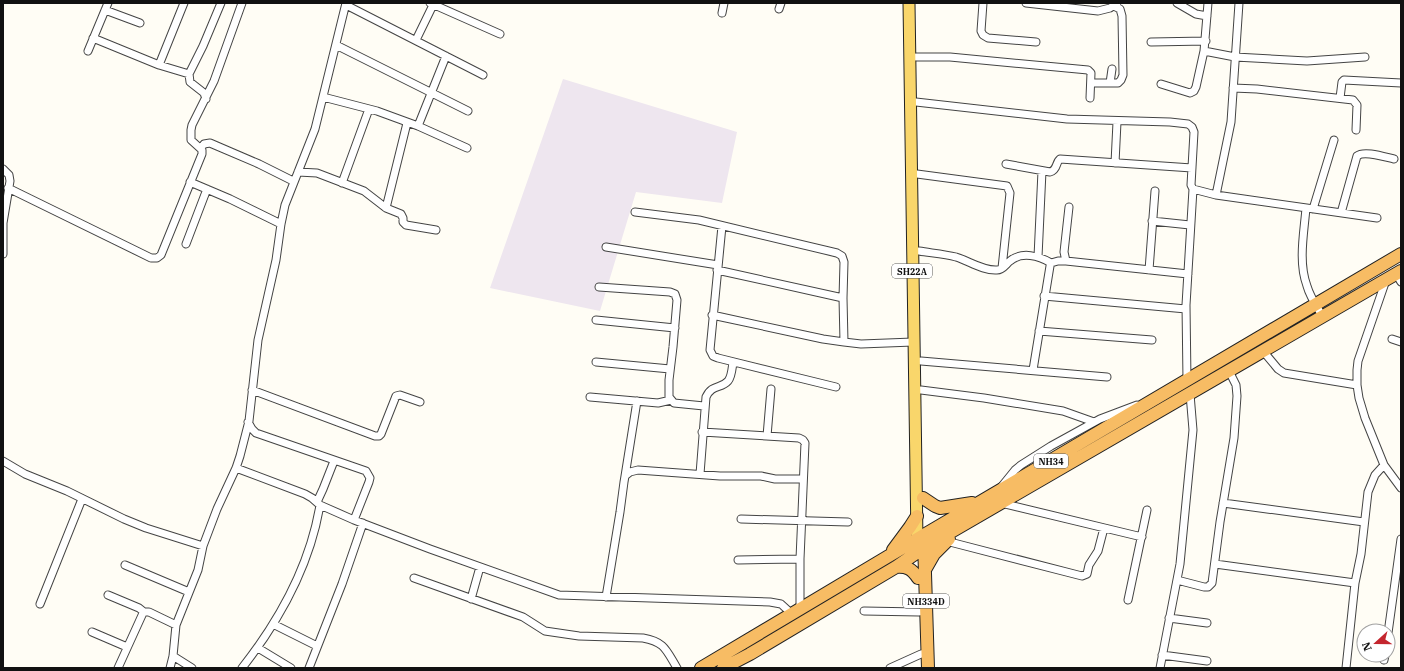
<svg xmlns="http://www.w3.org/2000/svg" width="1404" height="671" font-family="'IBM Plex Serif',serif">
	<rect width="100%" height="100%" fill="#fffdf5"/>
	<path fill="#eee6ef" d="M563,79l174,53 -15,71 -86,-11 -36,119 -110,-23z"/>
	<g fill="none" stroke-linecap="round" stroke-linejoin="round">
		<g stroke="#444" stroke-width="9">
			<path id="minor" d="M430,3l70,31
				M983,3l-2,28 2,4 5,3 48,4
				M1026,3l72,8 12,-3 7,-5
				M1177,3l19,11 11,2
				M1239,3l-8,119 -15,73 161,23
				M346,5l137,70
				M779,9l2,-6
				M105,10l35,13
				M722,13l2,-10
				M93,38l66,27 30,9 14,-28 18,-43
				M416,40l17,-35
				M1151,42l55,-1
				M336,45l132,66
				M88,51l20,-48
				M1204,51l31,6 72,4 58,-4
				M916,57h34l138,13 3,3 -1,25
				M159,65l25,-62
				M189,74l1,8 14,11 2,6
				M1091,83h27l3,-3 2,-5 -1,-59 -2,-7 -6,-3
				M1110,83l2,-14
				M1161,84l29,9 4,-2 2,-4 8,-36 4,-48
				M1233,88l24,1 96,11 4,5 -1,25
				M323,97l54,14 41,15 49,22
				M1340,98l2,-16 2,-2 57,3
				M916,102l151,17 103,3 18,2 4,3 2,5 -3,53 2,4 23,6
				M418,126l28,-70
				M201,148l3,-4 6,-1 49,21 34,17
				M1115,163l2,-41
				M1006,164l44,8c8,-2 5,-9 10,-13l132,9
				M3,169l6,6 1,6 -7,42v31
				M298,172l19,1 47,18 22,17 15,6 2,4v4l3,3 30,5
				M917,174l90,12 3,7 -8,75
				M190,182l40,17 51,25
				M342,183l27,-74
				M8,188l143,70h6l4,-3 41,-101v-4l-11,-10v-10l1,-5 22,-44 28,-78
				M1069,207l-5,45 2,9 122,13
				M386,208l21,-85
				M1306,208c-2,25 -8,54 1,78 3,11 10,21 16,31
				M1313,209l21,-69
				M635,212l64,8 138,33 5,3 2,6 -1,36 1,44
				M1341,213l16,-57c7,-6 28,1 37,3
				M1152,221l38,4
				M722,226l-12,124 3,6 5,2 118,29
				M186,244l21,-55
				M606,247l112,18
				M919,251c12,2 25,3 37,6 13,4 27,14 41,13 6,0 9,-6 13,-9 12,-10 29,-5 41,2
				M1038,257l4,-86
				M717,270l126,28
				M1149,270l6,-79
				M1396,274l5,8
				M1386,280l-28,81 -1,9v15l2,13 6,20 19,47 17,23
				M599,287l71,5 5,2 2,6 -4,47 -4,33v17l5,6 30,3
				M1044,296l142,13
				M712,315l111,24 21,3 17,2 52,-2
				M596,320l79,8
				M1039,331l113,9
				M1392,339l9,3
				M1263,351l15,18 6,4 73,12
				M921,361l186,16
				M596,362l74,7
				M1033,370l17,-104 1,-3 7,-2h8
				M1187,381l-1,-76 7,-116
				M252,390l123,46h4l2,-2 15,-38 4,-1 20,7
				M921,390l63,8 79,13 31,11
				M590,397l68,6 13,-3
				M248,422l4,7 4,4 110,38 4,7 -1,4 -15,38
				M702,432l97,6 4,2 2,3 -5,116v51
				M767,436l4,-47
				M3,461l22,13 42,17 57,28 22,9 57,18
				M236,468l69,26 7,4 8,7 34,15 76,29 129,46 211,7 11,2 11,10
				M700,474l6,-77c6,-13 15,-8 22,-16 4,-5 4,-13 5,-19
				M625,476l12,-75
				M1002,486l13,-16 6,-5 30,-19 49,-27 37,-14
				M317,502l6,-13 11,-28
				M1001,503l141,34
				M1223,503l141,19
				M741,519l107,3
				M946,541l136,35 5,-2 2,-9 9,-14 6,-23
				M738,560l62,-1
				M1215,564l140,19
				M125,565l64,27
				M414,578l109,39 22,14 34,5 64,2c22,4 23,12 34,30
				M1177,580l27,7h4l4,-4 8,-61 14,-84 3,-42 -1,-11 -7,-14
				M108,595l31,13 5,4
				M606,597l14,-85 4,-30 1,-6 5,-4 8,-2 82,6h41l14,3h28
				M471,599l9,-32
				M1128,600l19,-90
				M40,604l42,-105
				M864,611l55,1
				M1169,618l38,5
				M273,624l44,22
				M92,632l35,15
				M1388,633l13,-94
				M258,648l33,20
				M1162,655l45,6
				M173,656l19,12
				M1384,660l1,-5
				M118,668l25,-55 1,-1h5l27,13
				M170,668l3,-12 3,-31 22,-55 5,-24 14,-37 19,-41 4,-12 9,-35 9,-81 18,-80 5,-36 4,-19 30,-76 31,-126
				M242,668c37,-47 68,-103 78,-163
				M309,668l33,-84 21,-61
				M890,668l31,-14
				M1160,668l20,-104 13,-134 -3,-36
				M1346,668l9,-85 6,-29 7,-62 7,-17 9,-10"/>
		</g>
		<g stroke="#222" stroke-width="13">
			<path id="primary" d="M909,3l8,536"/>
		</g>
		<g stroke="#222" stroke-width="14">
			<path id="trunk" d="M923,498l12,8 5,2 32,-5
				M924,542l4,126
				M893,550l17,-23 7,-11
				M896,567c11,-1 16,2 22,11
				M926,568l8,-14 15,-15
				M701,668l223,-133 477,-281
				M723,668l27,-14 146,-87 29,-20 476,-276"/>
		</g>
		<use href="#minor" stroke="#fff" stroke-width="7"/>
		<use href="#primary" stroke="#f9d66b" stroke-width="11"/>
		<use href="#trunk" stroke="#f7bc64" stroke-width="12"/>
	</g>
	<g text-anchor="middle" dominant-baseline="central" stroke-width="4" stroke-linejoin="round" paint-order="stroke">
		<g fill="#fff" stroke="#585858" stroke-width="1">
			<rect x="892" y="264" width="40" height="14" rx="3"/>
			<rect x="1034" y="454" width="34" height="14" rx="3"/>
			<rect x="903" y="594" width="46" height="14" rx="3"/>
		</g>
		<g font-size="9" font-weight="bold" fill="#111">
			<text x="912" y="271">SH22A</text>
			<text x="1051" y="461">NH34</text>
			<text x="926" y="601">NH334D</text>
		</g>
	</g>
	<rect width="1404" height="671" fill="none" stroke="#111111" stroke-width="8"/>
	<g transform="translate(1376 643) rotate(249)"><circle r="19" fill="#ffffff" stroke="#a0a0a0"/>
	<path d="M0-3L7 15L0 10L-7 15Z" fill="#c4262e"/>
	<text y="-6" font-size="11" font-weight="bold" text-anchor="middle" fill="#111111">N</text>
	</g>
</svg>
